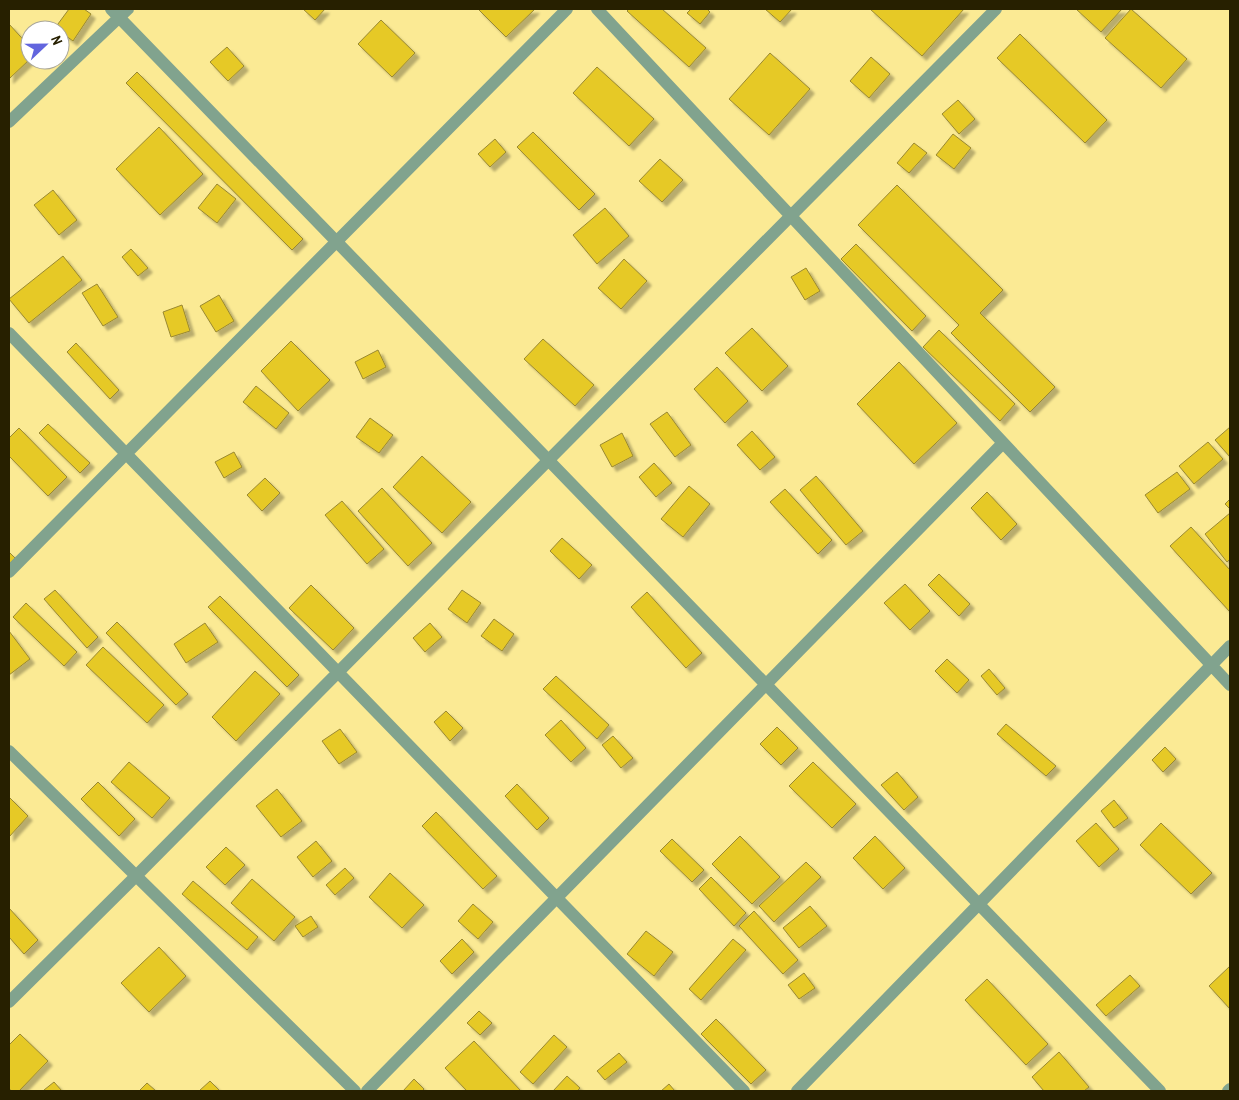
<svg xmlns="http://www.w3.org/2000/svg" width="1239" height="1100" font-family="'Archivo Narrow',sans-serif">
	<defs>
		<filter id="shadow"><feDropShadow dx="4.5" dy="4.5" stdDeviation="1" flood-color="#0004"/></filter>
	</defs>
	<rect width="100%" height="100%" fill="#fbea94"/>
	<path fill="#e6c928" stroke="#998831" filter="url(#shadow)" d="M69,9h15l7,5 -18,27 -18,-13z
		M303,9h22l-10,11z
		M478,9h57l-29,28z
		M629,9h33l44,39 -17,19 -62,-56z
		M691,9h16l3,3 -10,12 -13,-11z
		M765,9h27l-12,13z
		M870,9h94l-42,47z
		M1076,9h46l-21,23z
		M1131,9l56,50 -26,29 -56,-50z
		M381,20l34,33 -23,24 -34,-33z
		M9,24l21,23v12l-21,20z
		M1020,34l87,86 -22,23 -88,-85z
		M227,47l17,19 -16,15 -18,-19z
		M770,53l40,36 -41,46 -40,-36z
		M871,57l19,17 -21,24 -19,-17z
		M597,67l57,52 -25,27 -56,-53z
		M137,72l166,167 -11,11 -166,-167z
		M958,100l17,19 -16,15 -17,-20z
		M159,127l44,47 -43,41 -44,-46z
		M533,132l62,62 -16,16 -62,-63z
		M953,134l18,14 -17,21 -18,-14z
		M495,139l11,13 -16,15 -12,-13z
		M914,143l13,10 -18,20 -12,-10z
		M660,159l23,21 -21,22 -23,-21z
		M217,184l19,15 -19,24 -19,-15z
		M897,185l106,105 -23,23 75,74 -25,25 -79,-79 8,-8 -101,-100z
		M53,190l24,30 -18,15 -25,-30z
		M605,208l24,28 -32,28 -24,-29z
		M856,244l70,72 -14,15 -71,-72z
		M131,249l17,19 -10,8 -16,-19z
		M63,256l19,24 -53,43 -20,-24z
		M624,259l23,22 -26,28 -23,-21z
		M806,268l14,23 -15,9 -14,-23z
		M97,284l21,33 -15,9 -21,-33z
		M219,295l15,26 -18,11 -16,-26z
		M182,305l8,26 -19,6 -8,-25z
		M752,328l36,38 -26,25 -37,-38z
		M939,330l76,74 -15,17 -77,-74z
		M543,339l51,46 -19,21 -51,-47z
		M291,341l39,39 -32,31 -37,-40z
		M76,343l43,47 -9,9 -43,-47z
		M378,350l8,17 -23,12 -8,-17z
		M899,362l58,61 -43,41 -57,-60z
		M717,367l31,34 -23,22 -31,-34z
		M256,386l33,27 -13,16 -33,-27z
		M667,412l24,33 -16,12 -25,-33z
		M370,418l23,17 -14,18 -23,-16z
		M48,424l42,39 -10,10 -41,-40z
		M1230,427v30l-15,-17z
		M19,428l48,49 -19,19 -39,-40v-18z
		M752,431l23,26 -15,13 -23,-25z
		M622,433l11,23 -21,11 -12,-22z
		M1208,442l15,17 -29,25 -15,-18z
		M234,452l8,15 -18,11 -9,-16z
		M422,456l49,46 -29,31 -49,-46z
		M654,463l18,20 -16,14 -17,-20z
		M1177,472l13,17 -32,24 -13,-18z
		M816,476l47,55 -17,14 -46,-55z
		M265,478l15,15 -18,18 -15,-16z
		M689,486l21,18 -27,33 -22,-18z
		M382,488l50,55 -24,23 -50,-55z
		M785,489l47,51 -14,14 -48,-52z
		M987,492l30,32 -16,16 -30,-32z
		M1230,499v10l-5,-5z
		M342,501l42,48 -17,15 -42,-49z
		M1230,513v46l-3,3 -22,-28z
		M1191,527l39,43v42l-60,-66z
		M562,538l30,27 -13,14 -29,-28z
		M9,552l6,6 -6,6z
		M939,574l31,30 -11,12 -31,-31z
		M905,584l25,27 -20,19 -26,-27z
		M311,585l43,43 -21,22 -44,-42z
		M55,590l43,47 -11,11 -43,-49z
		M462,590l19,13 -14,20 -19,-14z
		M647,592l55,61 -16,15 -55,-61z
		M220,596l79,79 -12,12 -79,-80z
		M26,603l51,49 -13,14 -51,-49z
		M494,619l20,15 -12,17 -21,-15z
		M117,622l71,72 -12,11 -70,-72z
		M205,623l13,19 -32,21 -12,-19z
		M430,623l12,14 -17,15 -12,-14z
		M9,631l21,28 -21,16z
		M103,647l61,58 -17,18 -61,-58z
		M947,659l22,21 -12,13 -22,-22z
		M989,669l16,19 -8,7 -16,-19z
		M255,671l25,23 -44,47 -24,-24z
		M556,676l53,49 -12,14 -54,-50z
		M446,711l17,17 -13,13 -16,-19z
		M561,720l25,28 -15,14 -26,-27z
		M1006,724l50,42 -10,10 -49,-42z
		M777,727l21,21 -17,17 -21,-21z
		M340,729l17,23 -18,12 -17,-23z
		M613,736l20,22 -12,10 -19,-23z
		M1165,747l11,12 -13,13 -11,-12z
		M129,762l41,36 -18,20 -41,-36z
		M813,762l43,42 -24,24 -43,-42z
		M897,772l21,25 -14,13 -23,-25z
		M98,782l37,37 -16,17 -38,-37z
		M517,784l32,34 -12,12 -32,-34z
		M277,789l25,32 -21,16 -25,-31z
		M9,797l19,19 -19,21z
		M1114,800l14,18 -14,10 -13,-17z
		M436,812l61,64 -14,13 -61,-63z
		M1096,823l23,26 -20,18 -23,-26z
		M1161,823l51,50 -21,21 -51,-49z
		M740,836l40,41 -28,27 -40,-40z
		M875,836l30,32 -22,21 -30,-31z
		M672,839l32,31 -12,12 -32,-31z
		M316,841l16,20 -19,16 -16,-20z
		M226,847l19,18 -20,20 -19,-18z
		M806,862l15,15 -47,45 -15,-16z
		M345,868l9,10 -19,17 -9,-10z
		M390,873l34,32 -22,23 -33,-31z
		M711,877l35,36 -12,13 -35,-37z
		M252,879l43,38 -21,24 -43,-38z
		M193,881l65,56 -11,13 -65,-56z
		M473,904l20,18 -15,17 -20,-18z
		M810,906l17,20 -28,22 -16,-20z
		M9,908l29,32 -14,14 -15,-17z
		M754,911l44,49 -15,14 -44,-48z
		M311,916l7,11 -15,10 -8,-11z
		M646,931l27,21 -19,24 -27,-22z
		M462,939l12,13 -22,22 -12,-13z
		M733,939l13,11 -45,50 -12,-11z
		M159,947l27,29 -37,36 -28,-29z
		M1230,966v43l-21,-23z
		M804,973l11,15 -16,11 -11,-14z
		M1130,975l10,11 -34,30 -10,-11z
		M987,979l61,65 -22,21 -61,-65z
		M479,1011l13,12 -12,12 -13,-12z
		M716,1019l50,51 -15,14 -50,-50z
		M20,1034l28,27 -29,30h-7l-3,-2v-44z
		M554,1035l13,12 -34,37 -13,-12z
		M474,1041l47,50h-54l-22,-23z
		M1059,1052l30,35 -5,4h-40l-12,-14z
		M619,1053l8,9 -22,18 -8,-9z
		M567,1076l13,12 -3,3h-24z
		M414,1079l10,10 -2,2h-19z
		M210,1081l10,10h-21z
		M54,1082l8,9h-17l-1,-1z
		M147,1083l9,8h-17z
		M669,1084l6,7h-14z"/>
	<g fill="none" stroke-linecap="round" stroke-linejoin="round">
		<path stroke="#81a38e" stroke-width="12" d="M111,9l1049,1082
			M597,9l633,676
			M9,122l119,-113
			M9,333l735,758
			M9,572l558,-563
			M9,751l346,340
			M9,1002l127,-126 860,-867
			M367,1091l636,-648
			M797,1091l433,-445
			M1228,1091l2,-2"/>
	</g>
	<rect width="1239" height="1100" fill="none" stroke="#272000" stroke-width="20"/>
	<g transform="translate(45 45) rotate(68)"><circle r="24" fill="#ffffff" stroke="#a9a699"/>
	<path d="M0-4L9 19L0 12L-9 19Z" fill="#6265de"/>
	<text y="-8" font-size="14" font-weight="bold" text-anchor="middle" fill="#272000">N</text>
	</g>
</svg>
